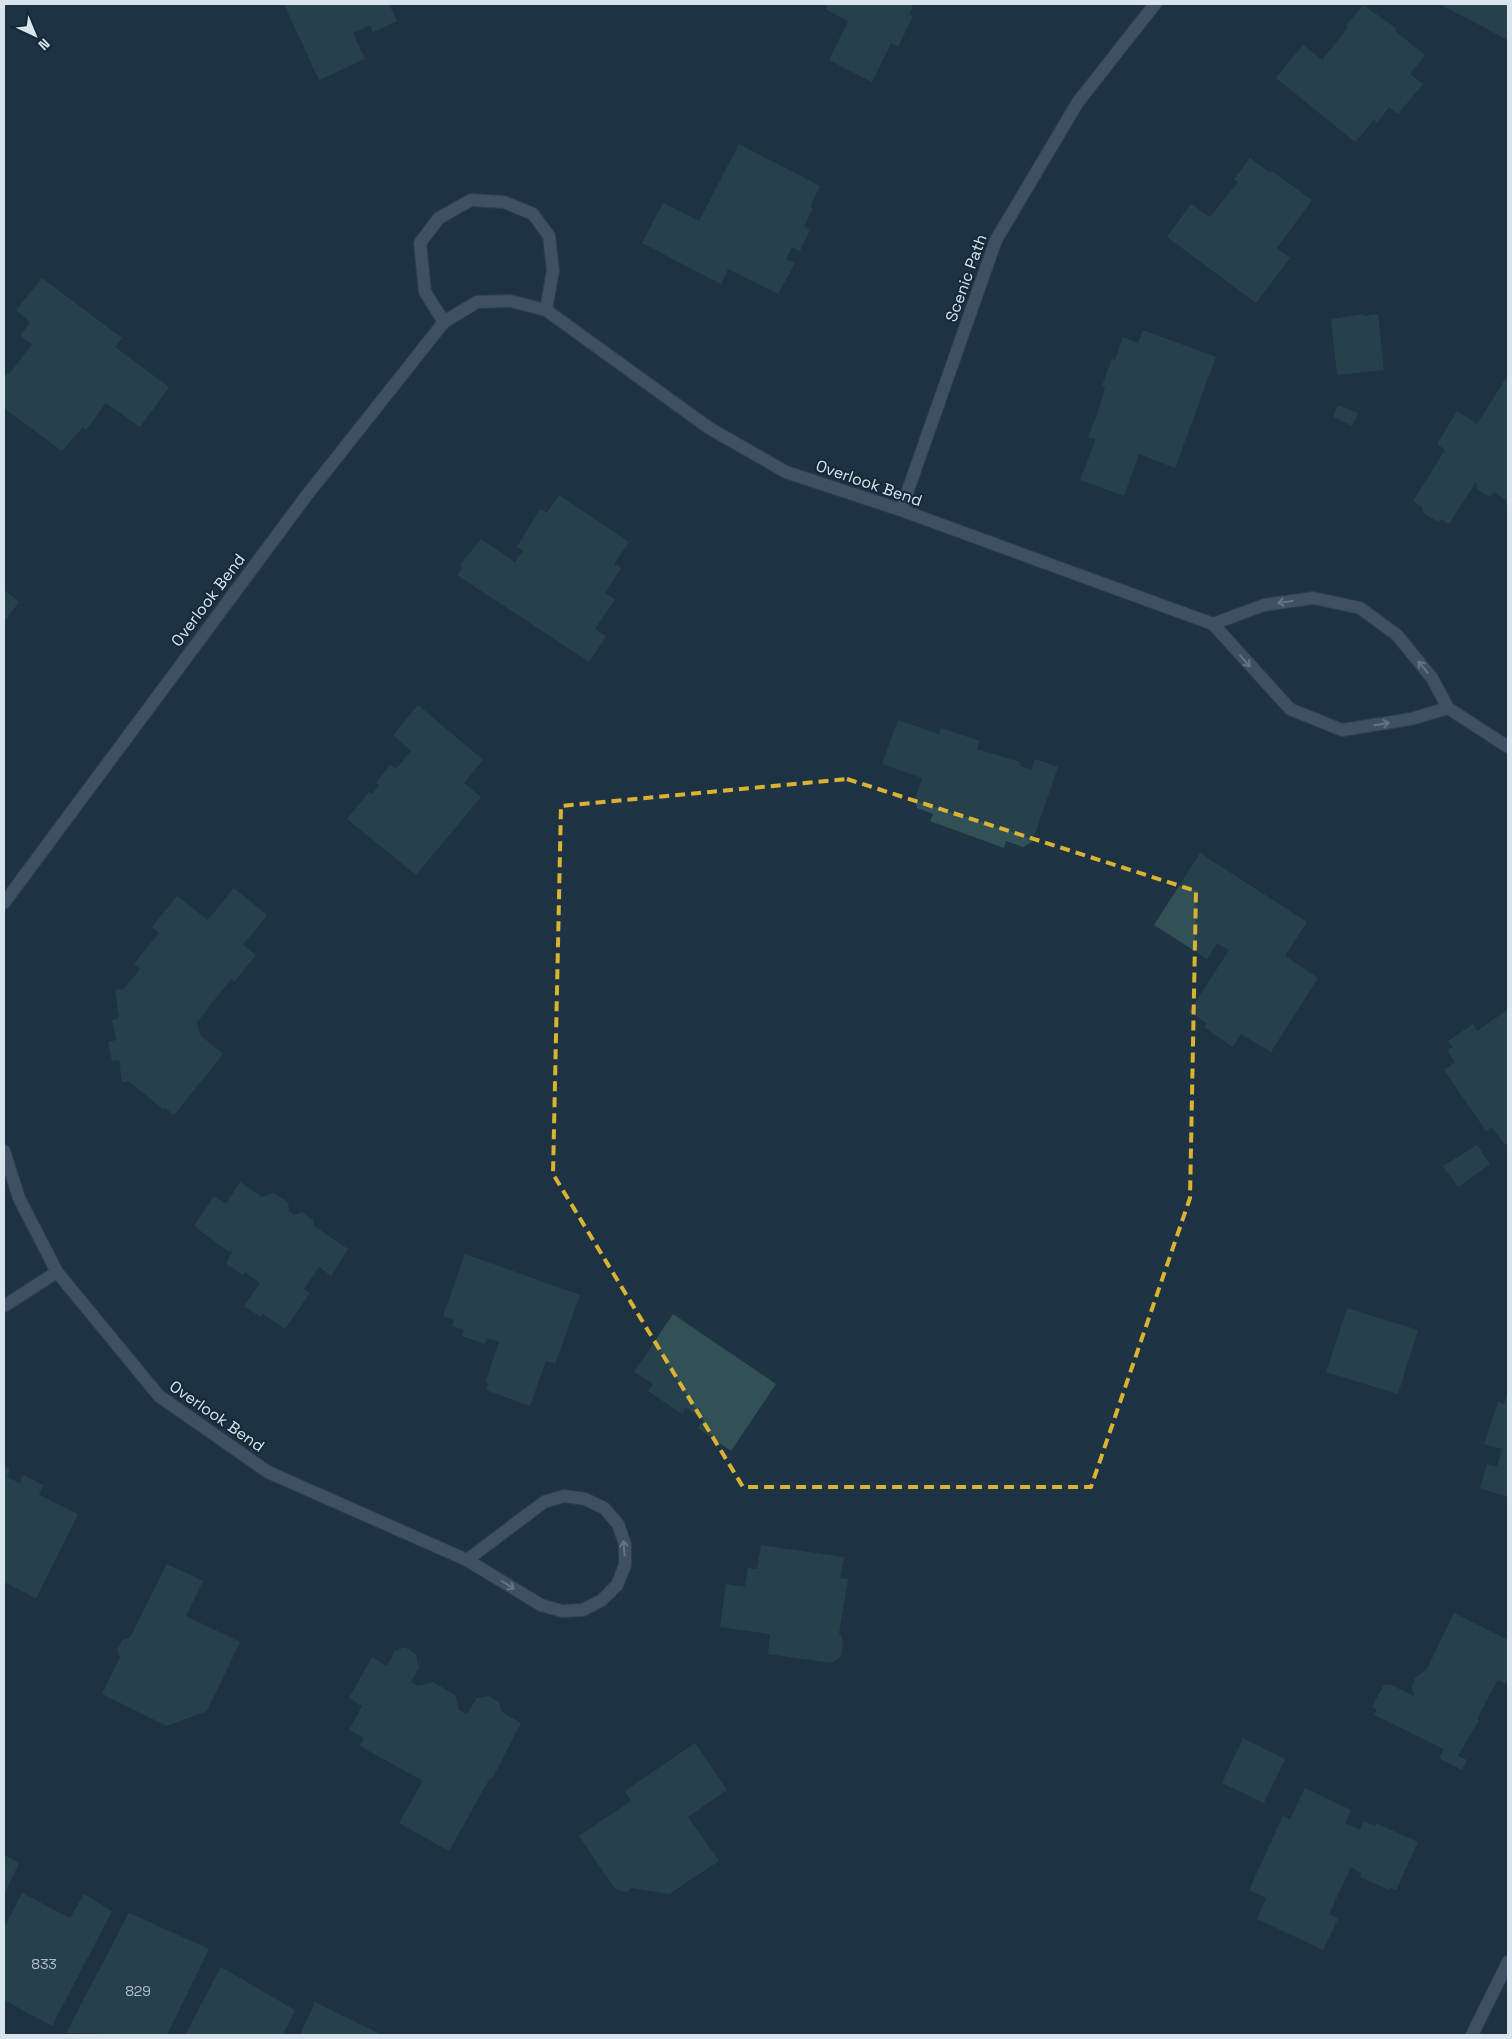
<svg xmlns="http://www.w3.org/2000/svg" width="1512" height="2039" font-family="'Space Grotesk',sans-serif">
	<rect width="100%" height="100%" fill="#1e3343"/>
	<path fill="#315157" d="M284,4h105l8,17 -24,11 -3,-7 -17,8 12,26 -46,21z
		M826,4h84l3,2 -4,8 4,2 -15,31 -7,-4 -19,39 -43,-22 19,-39 -21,-11z
		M1439,4h69v36z
		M1363,5l34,24 -2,2 30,24 -15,19 13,10 -25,30 -9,-7 -12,16 -3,-3 -19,22 -79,-64 27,-33 19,15 26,-32 -2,-2z
		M739,144l81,42 -10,21 3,1 -9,18 6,4 -10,21 -8,-4 -6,12 9,4 -17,31 -50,-25 -7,15 -79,-41 21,-40 36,18z
		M1250,158l20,15 2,-2 40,29 -35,48 13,10 -34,45 -89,-66 24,-33 19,13 28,-35 -4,-3z
		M42,278l80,60 -7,9 54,40 -29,40 -34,-24 -20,27 -3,-3 -21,24 -58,-43v-33l6,-2 22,-29 -12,-8 10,-14 -14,-12z
		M1363,314l1,2 14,-2 6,56 -47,5 -6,-56z
		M1143,330l73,27 -41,111 -36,-14 -15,42 -44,-16 16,-41 -8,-2 12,-31 5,-19 -3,-1 10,-27 3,1 8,-23 15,6z
		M1508,375v134l-2,-2 2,-2 -3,-2 2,-2 -13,-9 -4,5 -12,-7 -2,-8 -27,42 -8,-5 -3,3 -16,-10 1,-4 -10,-7 32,-51 -8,-6 20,-33 20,13z
		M1338,405l20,8 -6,13 -19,-9z
		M559,495l70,47 -15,22 7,4 -16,25 10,6 -20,30 11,7 -17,26 -132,-87 6,-8 -3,-2 21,-26 34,23 8,-11 -6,-4 23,-38 7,4z
		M4,590l15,12 -15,20z
		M418,705l65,55 -19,23 17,14 -65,78 -69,-56 22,-27 3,2 7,-9 -3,-2 14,-18 6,4 15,-18 -18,-16z
		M898,720l41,14 2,-6 39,13 -3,8 43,13 -1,3 12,5 4,-11 23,8 -26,75 -9,5 -17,-6 -2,7 -74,-27 3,-7 -16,-6 -2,-10 7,-20 -40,-14z
		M1200,853l107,69 -22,34 33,22 -47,74 -30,-18 -8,13 -29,-20 3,-4 -18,-11 40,-62 -12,-7 -10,16 -53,-34z
		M234,888l33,27 -24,30 13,10 -22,27 -3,-3 -34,43 3,13 23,19 -49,61 -9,-7 -1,2 -36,-29 -6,1 -3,-22 -7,1 -4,-19 8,-2 -4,-20 7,-2 -4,-28 9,-1 16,-20 -6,-5 25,-31 -7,-6 25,-31 31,24z
		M1507,1010l1,133 -3,2 -13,-18 -6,4 -42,-61 11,-8 -8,-12 6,-3 -5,-6 25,-17 4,7z
		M1477,1145l13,19 -32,23 -15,-21z
		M240,1182l22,15 11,-4 15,9 1,9 5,4 8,-3 11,8 1,6 34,23 -17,27 -12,-9 -15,22 6,4 -25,36 -22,-15 -2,3 -17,-11 16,-23 -15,-11 -2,3 -17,-11 6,-13 -3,1 -35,-26 20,-30 12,8z
		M465,1254l115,41 -25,69 -9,-3 -16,45 -44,-16 3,-7 -4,-1 14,-40 -12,-4 -2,6 -23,-8 2,-6 -12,-4 2,-6 -11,-4z
		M1347,1308l71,22 -20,64 -72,-22z
		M673,1314l103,70 -45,67 -34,-23 7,-8 -18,-12 -4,6 -34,-23 5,-7 -19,-12z
		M1508,1393v104l-28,-9 7,-24 10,3 5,-18 -18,-5 14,-42 6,2z
		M4,1466l6,3 -3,8 13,6 3,-8 20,10 -4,10 39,19 -42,84 -32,-16z
		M761,1545l83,12 -4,21 8,1 -9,54 4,8 -2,16 -10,6 -63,-9 2,-20 -50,-7 6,-43 19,3 3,-19 9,1z
		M167,1564l36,17 -17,35 54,26 -33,69 -40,15 -65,-32 18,-37 -3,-7 5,-10 8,-2z
		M1454,1613l54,27v40l-2,4 -8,-4 -13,23 -8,16 2,1 -21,36 9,4 -5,10 -23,-12 5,-9 -70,-34 3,-5 -5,-3 12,-23 4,2 1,-2 25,12 -2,-9 3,-9 12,-9z
		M405,1647l11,7 2,11 2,1 -9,16 7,4 15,-4 22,13 4,15 8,4 10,-16 11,-2 11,6 3,10 19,11 -29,56 -2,-1 -41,73 -50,-28 24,-42 -63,-35 4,-8 -15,-8 13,-24 -13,-8 23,-41 15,9 8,-15z
		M1243,1738l42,21 -21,44 -42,-20z
		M695,1743l32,47 -39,27 31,44 -50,33 -37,-6 -6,4 -11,-3 -36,-53 52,-35 -6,-10z
		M1305,1788l46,22 -6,13 15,7 4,-9 11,5 1,-3 42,19 -22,48 -6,-3 -1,3 -29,-13 1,-4 -10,-6 -22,47 9,5 -15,31 -66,-31 9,-21 -17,-8 34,-74 7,4z
		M4,1855l15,8 -15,32z
		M22,1893l48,25 14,-24 28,17 -60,115 -48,-26v-72z
		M129,1913l80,36 -42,86 -101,-2z
		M221,1967l74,43 -12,25h-98z
		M315,2002l67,33h-82z"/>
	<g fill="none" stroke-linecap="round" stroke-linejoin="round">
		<g stroke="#3c4f5f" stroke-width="14">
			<path id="minor" d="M444,322l-19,-30 -5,-49 19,-25 32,-18 33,2 29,12 16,22 4,34 -7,40
				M901,510l95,-270 82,-138 77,-98
				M1213,624l51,-19 49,-7 47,10 37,27 35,43 16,30 60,39
				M4,903l303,-408 137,-173 33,-20 33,-1 36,9 163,118 77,44 115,38 312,114 77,85 52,21 69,-11 37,-11
				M4,1151l15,47 38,74 102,124 109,76 199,88 74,45 21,6 21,-1 19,-10 15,-15 8,-20v-21l-7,-20 -14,-16 -19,-9 -21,-3 -20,6 -77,58
				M4,1306l53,-34
				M1472,2035l36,-73"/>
		</g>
		<use href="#minor" stroke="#6c738d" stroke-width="12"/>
	</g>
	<defs><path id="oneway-shaft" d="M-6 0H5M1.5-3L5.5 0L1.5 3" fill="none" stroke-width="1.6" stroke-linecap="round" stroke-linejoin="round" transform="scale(1.25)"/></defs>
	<g stroke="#b8c3d2">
		<use href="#oneway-shaft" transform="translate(1285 602) rotate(172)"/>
		<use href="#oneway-shaft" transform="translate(1245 661) rotate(49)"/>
		<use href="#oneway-shaft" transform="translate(1423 667) rotate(-129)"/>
		<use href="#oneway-shaft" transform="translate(1382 724) rotate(-9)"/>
		<use href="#oneway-shaft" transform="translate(624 1548) rotate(-95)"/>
		<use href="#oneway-shaft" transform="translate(508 1585) rotate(32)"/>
	</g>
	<path d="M0 0H1512V2039H0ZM847,779l349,112 -6,307 -99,289h-348l-190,-313 8,-368z" fill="#1e3343" fill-opacity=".55" fill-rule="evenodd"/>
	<path fill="none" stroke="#dab333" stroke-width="4" stroke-dasharray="10 6" stroke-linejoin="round" d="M847,779l349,112 -6,307 -99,289h-348l-190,-313 8,-368z"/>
	<g text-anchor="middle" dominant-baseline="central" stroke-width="4" stroke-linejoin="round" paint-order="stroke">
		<g font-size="14" fill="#aec0c9">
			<text x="44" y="1964">833</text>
			<text x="138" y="1991">829</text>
		</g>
		<g font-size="16" fill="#d8e5ef" stroke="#142938">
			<text transform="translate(966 278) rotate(-70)">Scenic Path</text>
			<text transform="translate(869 483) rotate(19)">Overlook Bend</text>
			<text transform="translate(208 600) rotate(-53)">Overlook Bend</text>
			<text transform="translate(217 1416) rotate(35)">Overlook Bend</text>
		</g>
	</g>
	<rect width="1512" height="2039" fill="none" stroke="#d8e5ef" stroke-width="10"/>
	<g transform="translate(35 35) rotate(136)" stroke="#142938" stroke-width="4" paint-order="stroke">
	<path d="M0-4L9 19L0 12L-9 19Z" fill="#d8e5ef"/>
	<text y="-8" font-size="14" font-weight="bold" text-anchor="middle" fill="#d8e5ef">N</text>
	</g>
</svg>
